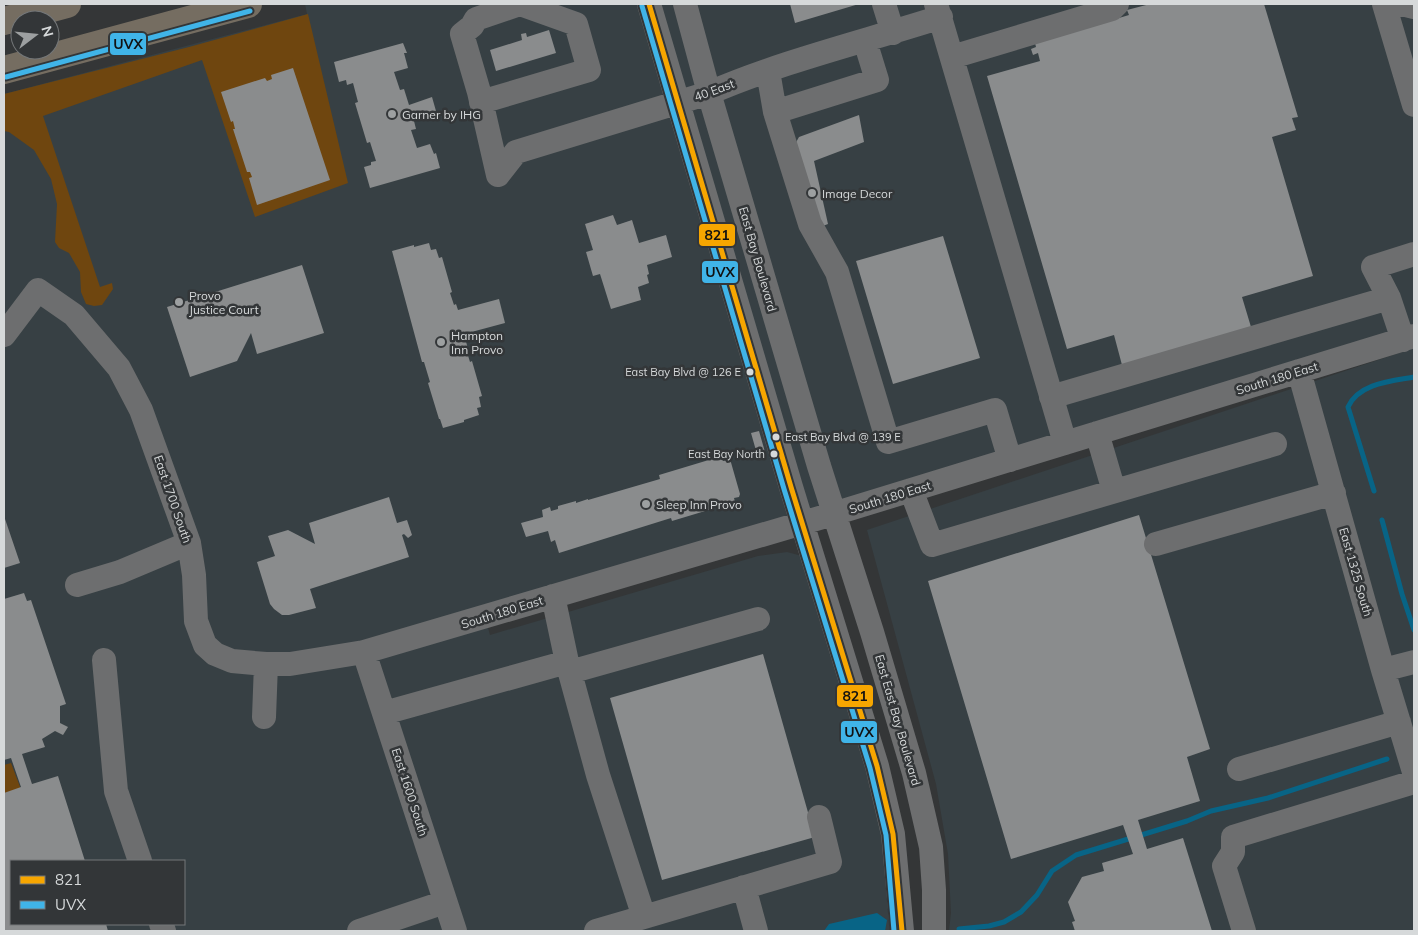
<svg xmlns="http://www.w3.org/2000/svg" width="1418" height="935" font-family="Mulish,sans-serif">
	<rect width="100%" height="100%" fill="#343637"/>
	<path fill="#374044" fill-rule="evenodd" d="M305,4h1109v333l-929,280 5,18 268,-79 29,-4 15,4 85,266 6,60 -4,49h-885v-837l303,-80zM11,861h173v63h-173z
		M1414,348v583h-465l2,-18 -3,-59 -12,-70 -69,-254z"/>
	<path fill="#6f460f" d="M308,14l40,169 -93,34 -53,-157 -159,56 57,171 12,-4 1,6 -11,16 -8,1 -8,-2 -5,-12 -1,-20 -11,-19 -10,-5 -4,-6 2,-38 -6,-25 -17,-29 -25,-18 -5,-1v-37l185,-47z
		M11,763l11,29 -18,6v-33z"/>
	<path fill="#086486" d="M877,913l10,7 -2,11h-61l5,-7z"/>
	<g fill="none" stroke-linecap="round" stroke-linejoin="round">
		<path stroke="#086486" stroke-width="5" d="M1374,491l-26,-84c11,-24 44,-26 66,-30
			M1382,520l20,74 12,36
			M959,929l30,-3 15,-4 17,-10 16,-17 15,-24 24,-16 111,-34 24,-10 57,-13 119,-39"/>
	</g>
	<path fill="#8a8c8d" d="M790,4h69l-64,19z
		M1150,4h114l34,113 -6,1 4,12 -24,7 41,139 -71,21 9,30 -129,38 -8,-30 -47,14 -80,-273 53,-15 -2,-8 -5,2 -2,-6 5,-2 -1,-4 94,-28 -2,-5z
		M549,30l7,23 -60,18 -6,-21 32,-10 -1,-6 5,-1 1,4z
		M403,43l4,10h-3l4,15 -14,4 6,18 4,-1 5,16 23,-8 4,14 -23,6 3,12 -5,1 6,18 13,-4 4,10 2,-1 4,15 -70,20 -6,-21 7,-2v-3l5,-1 -6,-19 -3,1 -12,-40 3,-1 -5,-19 -6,2 -1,-5 -7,2 -5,-20z
		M293,68l37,112 -73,25 -8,-27 3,-1 -2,-5h-3l-14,-43h2l-2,-8 -2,1 -10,-30 44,-14 2,3 5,-2 -1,-4z
		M859,115l5,27 -50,19 14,63 -13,5 -25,-76 9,-16z
		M613,215l4,10 15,-5 7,23 27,-8 6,22 -25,8 2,9 -2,1 2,8 -11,4 3,13 -30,9 -11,-35 -7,2 -7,-24 7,-2 -8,-26z
		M943,236l37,122 -87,26 -37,-123z
		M429,243l2,7 5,-1 3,9 3,-1 10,35 -2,1 4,12 2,-1 2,6 41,-11 6,24 -41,11 4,15h-2l4,13 2,-1 10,35 -3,1 2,10 -4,1 2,7 -15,5v2l-21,6 -3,-9h-1l-11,-36 2,-1 -6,-20h-2l-30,-111 22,-6v2z
		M302,265l22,68 -67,21 -6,-21 -14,28 -47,16 -23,-70z
		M759,431l6,21 -8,2 -6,-21z
		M722,456l1,5 7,-2 10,35 -1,3 -5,1 1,4 -63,19 -1,-3 -112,35 -4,-13 -4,2 -3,-11 -22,6 -5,-14 22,-6 -1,-7 8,-3 1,4 7,-2v-3l18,-5v2l12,-4v1l72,-21 -1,-4z
		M389,497l8,26 10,-3 5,15 -4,3 -4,-4 -2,1 7,22 -99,32 6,19 -27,7h-7l-8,-6 -4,-5 -13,-42 18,-6 -7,-20 20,-6 27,14 -6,-21z
		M1139,515l71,234 -23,8 13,44 -62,19 9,29 36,-11 29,93h-137l-3,-9 3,-1 -7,-19 14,-25 22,-6 -2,-8 31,-9 -10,-29 -112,34 -83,-278z
		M4,516l16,47 -16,5z
		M24,593l3,8 4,-1 35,104 -6,2v17l8,4 -5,8 -8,-4 -13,8 3,8 -23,7 10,30 26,-8 27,85h-74v63h95l2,7h-104v-138l17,-6 -10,-29 -7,2v-161z
		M763,654l52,183 -153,43 -52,-182z"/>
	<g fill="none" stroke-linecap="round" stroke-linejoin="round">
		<path stroke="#6d6e6f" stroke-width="24" d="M649,4l142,483 86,279 16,68 9,97
			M685,4l24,89 110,373 53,166 42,141 17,74 3,43v41
			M884,4l9,29
			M936,4l129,439
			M1384,4l30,101
			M1402,4l12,3
			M865,41l12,39 -102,32 35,112 27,48 51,170 107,-32 15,50
			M952,57l160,-48 5,-5
			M768,71l7,41
			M481,102l108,-32 -13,-46 -56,-20 -44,15 -4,7 -10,8 17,58 19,83
			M498,175l18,-23 193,-59c74,-32 154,-51 232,-76
			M4,335l34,-45 36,25 45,53 22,42 48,133 5,32 2,46 9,24 10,9 17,7 34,3h24l74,-12 469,-138 581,-178
			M1403,340l-14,-42 -16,-31 41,-13
			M1299,371l84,299 31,102
			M1051,397l338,-99
			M1097,433l17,58
			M911,490l21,55 343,-101
			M1156,544l178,-51
			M77,585l43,-13 69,-29
			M553,596l14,66
			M364,652l91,279
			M104,660l12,131 24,70
			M1383,670l31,-8
			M570,672l188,-53
			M384,713l183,-51 31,113 46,142 -48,14
			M264,717l2,-53
			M1239,769l160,-47
			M744,887l12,44
			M644,917l186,-55 -11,-45
			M161,924l3,7
			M359,931l86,-29
			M1244,931l-20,-65 9,-14v-15l181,-55"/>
		<path stroke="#756d61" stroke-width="28" d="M4,21l63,-17
			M4,70l244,-66"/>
		<g stroke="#333638" stroke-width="9">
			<path id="bus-1" d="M649,4l142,483 86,279 16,68 9,97"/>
		</g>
		<g stroke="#333638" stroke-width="9">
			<path id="bus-2" d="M642,6l142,483 86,279 16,67 8,96
				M6,77l244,-66"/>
		</g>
		<use href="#bus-1" stroke="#f7a600" stroke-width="5"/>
		<use href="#bus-2" stroke="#40b4e8" stroke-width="5"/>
	</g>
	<g fill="#9da0a1" stroke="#333638" stroke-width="2">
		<circle cx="392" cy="114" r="5"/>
		<circle cx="812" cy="193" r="5"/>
		<circle cx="179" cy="302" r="5"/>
		<circle cx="441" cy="342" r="5"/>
		<circle cx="646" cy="504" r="5"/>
	</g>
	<g fill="#d6d9da" stroke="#333638" stroke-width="2">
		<circle cx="750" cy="372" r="4.5"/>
		<circle cx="776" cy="437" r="4.5"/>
		<circle cx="774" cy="454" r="4.5"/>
	</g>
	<g text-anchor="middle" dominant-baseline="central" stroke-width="5" stroke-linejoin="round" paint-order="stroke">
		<g font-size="11" fill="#d6d9da" stroke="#333638" text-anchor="end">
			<text x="741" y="372">East Bay Blvd @ 126 E</text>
			<text x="785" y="437" text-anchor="start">East Bay Blvd @ 139 E</text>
			<text x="765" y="454">East Bay North</text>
		</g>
		<g font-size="12" fill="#d6d9da" stroke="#333638">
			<text transform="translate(714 90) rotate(-20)">40 East</text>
			<text transform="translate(758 259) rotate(74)">East Bay Boulevard</text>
			<text transform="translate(1277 378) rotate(-17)">South 180 East</text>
			<text transform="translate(890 497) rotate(-17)">South 180 East</text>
			<text transform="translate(173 499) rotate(71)">East 1700 South</text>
			<text transform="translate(1356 572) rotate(74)">East 1325 South</text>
			<text transform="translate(502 612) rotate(-17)">South 180 East</text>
			<text transform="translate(898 720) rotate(74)">East East Bay Boulevard</text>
			<text transform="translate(410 792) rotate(72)">East 1600 South</text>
		</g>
		<g font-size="12" fill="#d6d9da" stroke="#333638" text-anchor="start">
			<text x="402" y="114">Garner by IHG</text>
			<text x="822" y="193">Image Decor</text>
			<text x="189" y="295">Provo<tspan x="189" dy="14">Justice Court</tspan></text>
			<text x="451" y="335">Hampton<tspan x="451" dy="14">Inn Provo</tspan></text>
			<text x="656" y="504">Sleep Inn Provo</text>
		</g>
	</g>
	<g stroke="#333638" stroke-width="2">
		<rect x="109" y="32" width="38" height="24" rx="5" fill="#40b4e8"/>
		<rect x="698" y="223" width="38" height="24" rx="5" fill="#f7a600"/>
		<rect x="701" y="260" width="38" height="24" rx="5" fill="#40b4e8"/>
		<rect x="836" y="684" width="38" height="24" rx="5" fill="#f7a600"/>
		<rect x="840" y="720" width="38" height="24" rx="5" fill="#40b4e8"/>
	</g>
	<g font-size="14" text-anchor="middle" font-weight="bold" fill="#111">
		<text x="128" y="49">UVX</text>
		<text x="717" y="240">821</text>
		<text x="720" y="277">UVX</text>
		<text x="855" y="701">821</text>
		<text x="859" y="737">UVX</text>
	</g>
	<rect width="1418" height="935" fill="none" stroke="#d6d9da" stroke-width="10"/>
	<rect x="10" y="860" width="175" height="65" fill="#333638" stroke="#747779"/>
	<rect x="20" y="876" width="25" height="8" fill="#f7a600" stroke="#747779"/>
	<text x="55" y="885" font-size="15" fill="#d6d9da">821</text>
	<rect x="20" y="901" width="25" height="8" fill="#40b4e8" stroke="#747779"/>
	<text x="55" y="910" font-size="15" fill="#d6d9da">UVX</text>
	<g transform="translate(35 35) rotate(74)"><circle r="24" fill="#333638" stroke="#747779"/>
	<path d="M0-4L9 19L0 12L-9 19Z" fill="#9da0a1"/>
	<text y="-8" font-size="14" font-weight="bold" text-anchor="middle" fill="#d6d9da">N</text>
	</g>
</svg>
